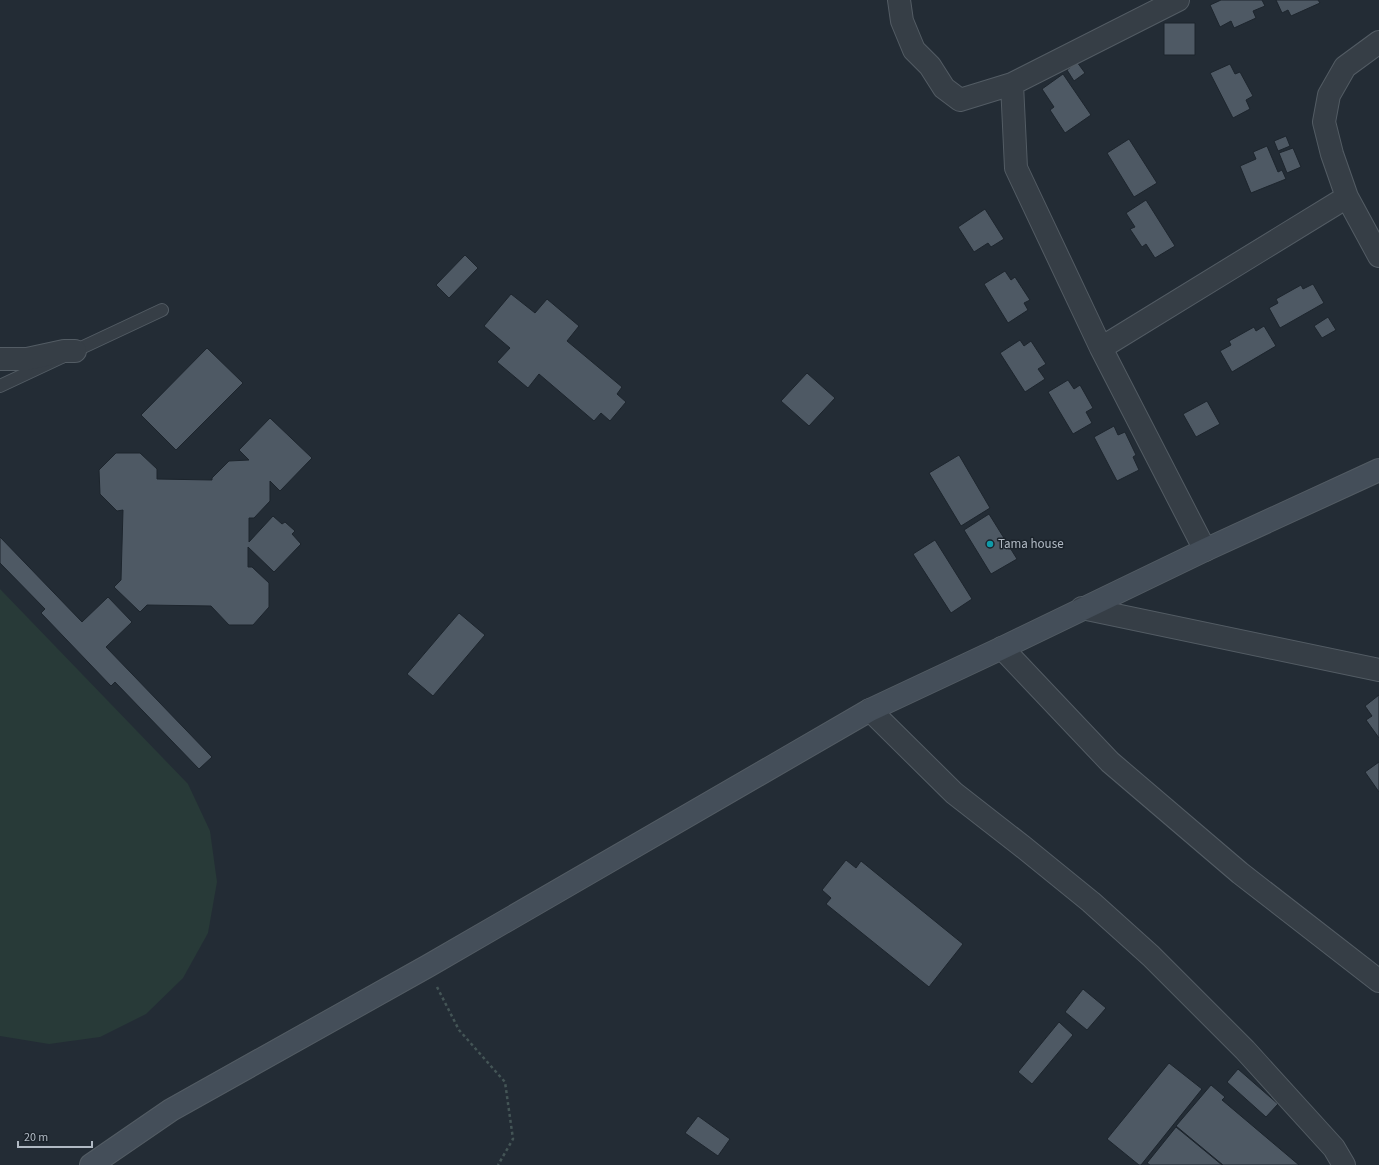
<svg xmlns="http://www.w3.org/2000/svg" width="1379" height="1165" font-family="'Source Sans 3',sans-serif">
	<rect width="100%" height="100%" fill="#232c35"/>
	<path fill="#283a38" d="M0,589l188,195 22,47 7,51 -9,51 -25,45 -37,36 -46,23 -51,7 -49,-8z"/>
	<path fill="#4e5964" stroke="#1d252d" d="M1221,0h41l3,6 -12,5 3,7 -22,10 -3,-7 -11,6 -10,-22z
		M1276,0h42l2,3 -29,13 -3,-6 -6,3z
		M1164,23h31v32h-31z
		M1077,62l8,11 -11,8 -7,-11z
		M1230,64l5,10 5,-2 13,24 -7,4 4,9 -17,9 -23,-45z
		M1063,74l28,41 -26,18 -15,-23 4,-3 -12,-18z
		M1286,136l4,10 -12,5 -4,-10z
		M1129,139l28,44 -23,14 -27,-44z
		M1267,146l11,26 4,-2 4,9 -35,14 -11,-27 16,-7 -3,-7z
		M1293,148l8,19 -14,6 -8,-20z
		M1146,200l29,46 -20,12 -9,-14 -4,3 -12,-18 5,-2 -9,-14z
		M985,209l19,30 -13,8 -3,-4 -14,9 -16,-25z
		M465,255l13,13 -29,30 -13,-13z
		M1005,271l6,9 4,-3 15,23 -6,3 4,7 -20,13 -24,-39z
		M1313,284l11,19 -44,25 -11,-20 9,-5 -2,-4 25,-14 2,4z
		M511,294l24,19 12,-14 32,27 -12,15 55,46 -5,7 9,8 -16,19 -9,-8 -7,8 -55,-47 -11,14 -31,-26 13,-14 -26,-22z
		M1328,317l8,13 -14,8 -8,-12z
		M1264,326l12,20 -44,26 -12,-21 11,-6 -2,-4 25,-14 2,4z
		M1020,340l4,6 7,-5 15,23 -8,5 7,10 -20,13 -25,-39z
		M207,348l36,35 -67,67 -35,-35z
		M807,373l28,25 -26,28 -28,-25z
		M1068,380l6,9 6,-4 13,23 -7,4 6,11 -19,11 -25,-42z
		M1207,401l13,23 -24,13 -13,-23z
		M270,418l42,40 -32,33 -10,-10v20l-16,17h-5v24l24,-26 9,8 3,-2 10,9 -3,3 9,10 -27,28 -26,-25v20h4l17,16v24l-16,18h-24l-18,-19 -64,-1 -7,7 -26,-25 7,-7 2,-70 -6,1 -17,-17 -1,-24 17,-17h24l17,16v10l55,1v-2l17,-17 20,-1 -10,-10z
		M1114,426l4,9 7,-3 11,23 -3,2 6,13 -22,11 -23,-44z
		M959,455l31,53 -29,18 -32,-53z
		M989,514l28,45 -26,15 -27,-44z
		M0,537l82,85 26,-25 24,25 -26,25 106,110 -13,12 -84,-87 -4,4 -70,-73 4,-4 -45,-46z
		M935,540l37,59 -21,14 -38,-59z
		M459,613l26,22 -52,61 -26,-22z
		M1379,695v43l-13,-18 6,-4 -7,-10z
		M1379,762v30l-14,-20z
		M846,860l10,8 5,-7 102,83 -34,43 -103,-83 5,-6 -9,-8z
		M1083,989l23,19 -19,22 -22,-18z
		M1059,1022l14,13 -41,49 -14,-12z
		M1169,1063l33,26 -61,76h-2l-32,-26z
		M1238,1069l40,35 -12,13 -39,-35z
		M1211,1085l14,12 -3,3 77,65h-76l-47,-39z
		M698,1116l32,23 -12,17 -33,-23z
		M1176,1127l46,38h-72l-3,-2z"/>
	<g fill="none" stroke-linecap="round" stroke-linejoin="round">
		<g stroke="#535c64" stroke-width="14">
			<path id="lane" d="M0,386l162,-76"/>
		</g>
		<g stroke="#535c64" stroke-width="24">
			<path id="street" d="M899,0l3,21 12,29 16,16 14,22 16,12 52,-16
				M1178,0l-166,84 4,84 85,180 104,202
				M1379,42l-34,25 -16,28 -5,27 8,32 15,43 32,59
				M1101,348l246,-151
				M0,359h27l37,-8h11
				M1082,608l297,62
				M1002,648l108,114 130,111 139,108
				M870,710l84,83 68,53 69,56 60,54 94,94 89,98 10,17"/>
		</g>
		<g stroke="#535c64" stroke-width="24">
			<path id="secondary" d="M91,1165l80,-55 257,-144 442,-256 132,-62 203,-98 174,-80"/>
		</g>
		<path stroke="#445556" stroke-width="2.5" stroke-dasharray="3 3" stroke-linecap="butt" d="M437,987l22,43 46,52 8,57 -15,26"/>
		<use href="#lane" stroke="#363e46" stroke-width="12"/>
		<use href="#street" stroke="#363e46" stroke-width="22"/>
		<use href="#secondary" stroke="#444e59" stroke-width="22"/>
	</g>
	<circle fill="#0f9aa8" stroke="#1b232b" stroke-width="1.5" cx="990" cy="544" r="4"/>
	<g text-anchor="middle" dominant-baseline="central" stroke-width="3" stroke-linejoin="round" paint-order="stroke">
		<g font-size="13" fill="#b0b9c3" stroke="#1b232b" text-anchor="start">
			<text x="998" y="544">Tama house</text>
		</g>
	</g>
	<path d="M18 1141v6h74v-6" fill="none" stroke="#b0b9c3" stroke-width="2"/>
	<text x="24" y="1141" font-size="12" fill="#b0b9c3" stroke="#1b232b" stroke-width="3" paint-order="stroke">20 m</text>
</svg>
